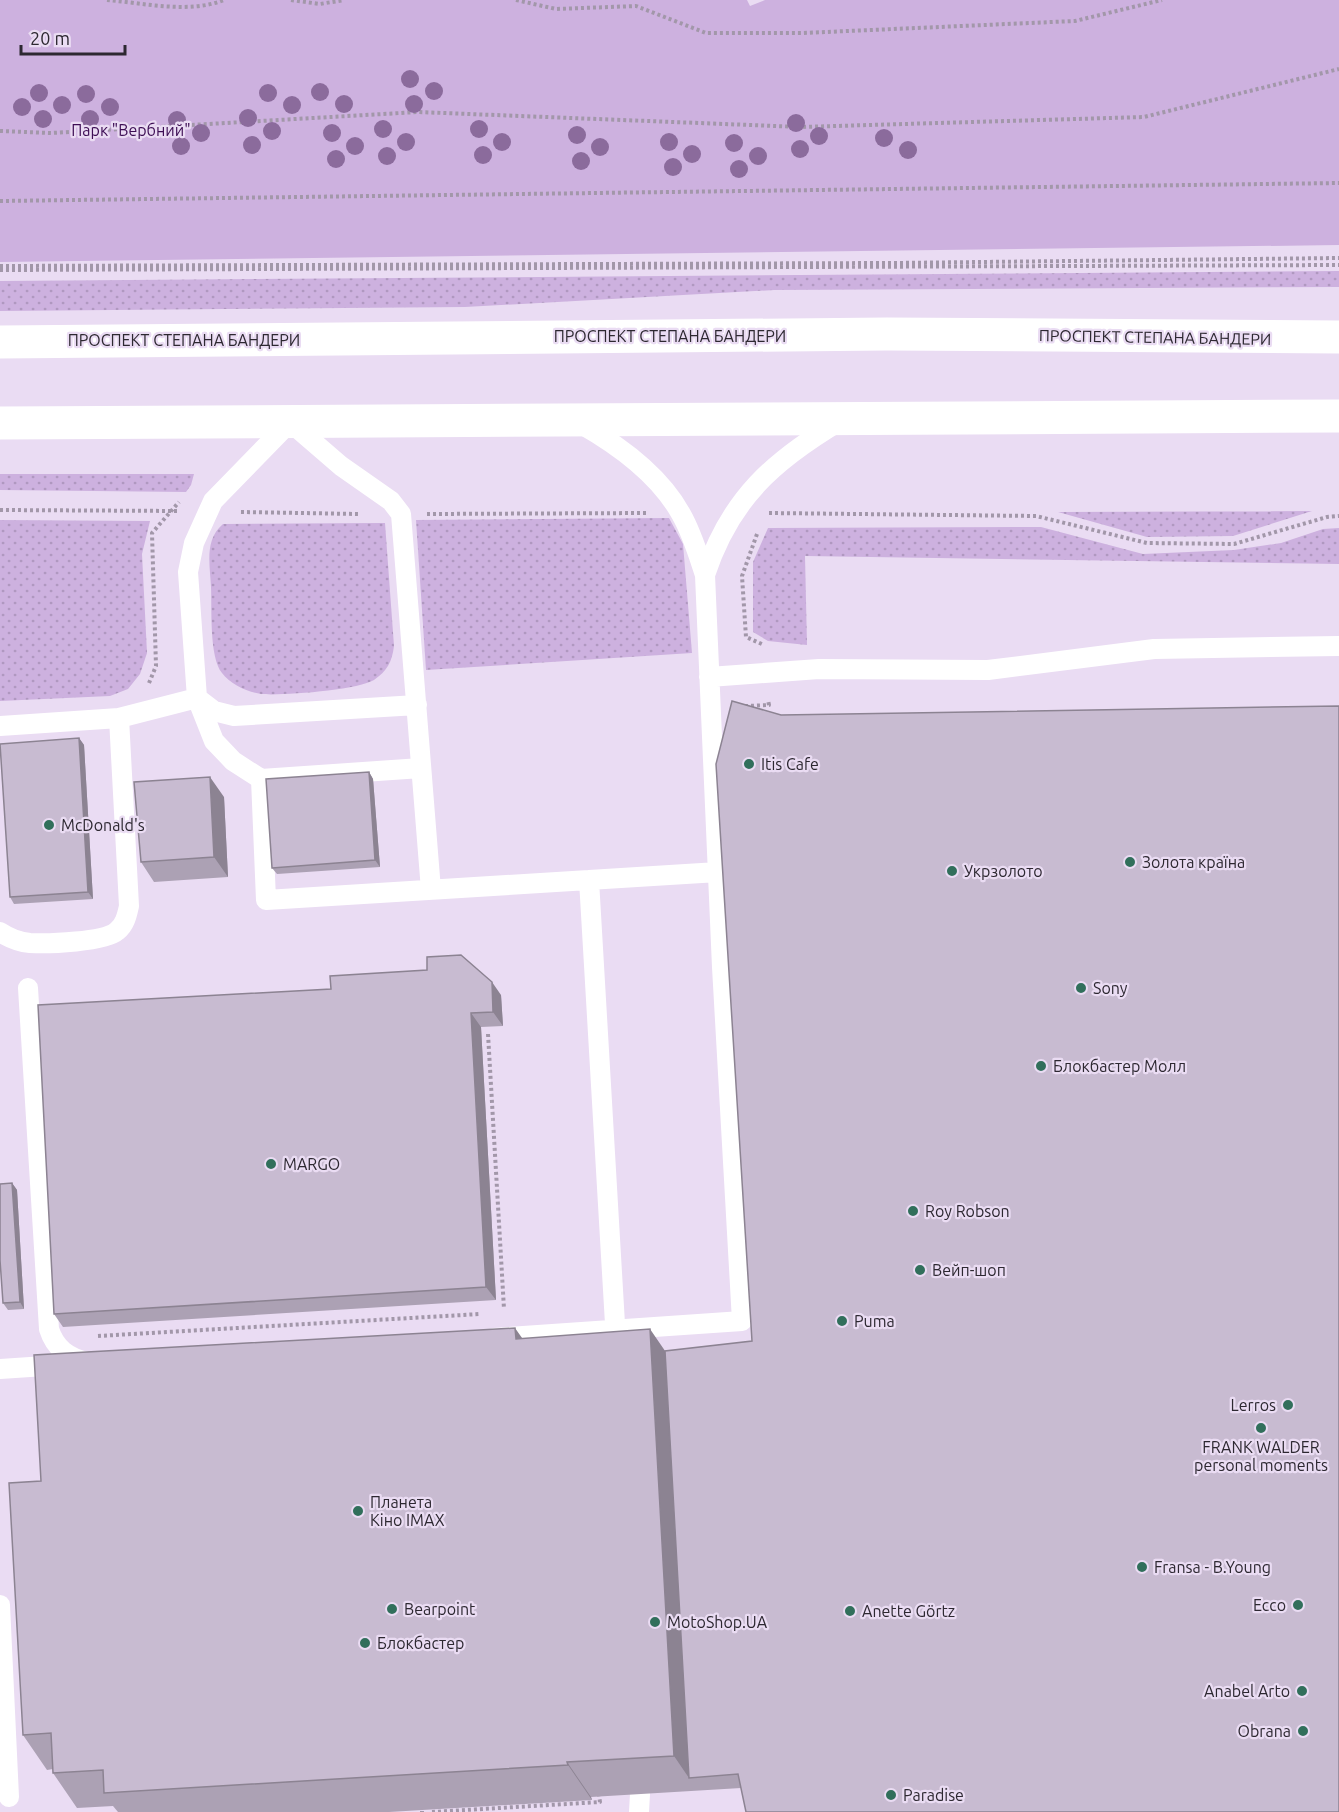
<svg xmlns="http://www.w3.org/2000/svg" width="1339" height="1812" font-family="Ubuntu,sans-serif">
	<defs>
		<pattern id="grass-dots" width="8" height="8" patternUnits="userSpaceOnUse" patternTransform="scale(1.5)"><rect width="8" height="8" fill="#cdb1df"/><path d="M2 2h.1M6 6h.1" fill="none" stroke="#b098c0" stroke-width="1.8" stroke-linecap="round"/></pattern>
	</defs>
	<rect width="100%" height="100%" fill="#eadcf3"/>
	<path fill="url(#grass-dots)" d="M1339,271v16l-565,3 -309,17 -465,4v-30z
		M0,474h194l-3,11 -5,7 -186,-2z
		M1312,511l-79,25 -86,1 -89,-25z
		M669,518l14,26 9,109 -266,17 -10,-150z
		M0,520l150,1 -8,33 5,99 -7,21 -12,15 -18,7 -110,5z
		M385,523l9,123c-2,16 -7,25 -20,34 -16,10 -93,16 -113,14 -14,-2 -31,-10 -39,-21 -13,-16 -10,-65 -11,-86 -1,-22 -7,-47 12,-63z
		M1041,527l102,27 91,-4 47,-7 42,-14 16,-1v36l-534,-8 2,89 -39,-4 -15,-9v-70l15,-34z"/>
	<path fill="#cdb1df" d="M0,0h747l3,6 15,-6h574v245l-1339,17z"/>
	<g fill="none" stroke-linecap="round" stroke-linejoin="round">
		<path stroke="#a297a9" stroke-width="4" stroke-dasharray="3 3" stroke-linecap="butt" d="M107,0c37,3 82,14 117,0
			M291,0l29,4 24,-4
			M516,0l40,9 80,-3 70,27h97l272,-12 87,-21
			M0,131l51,2 367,-21 383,15 343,-10 195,-48
			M0,201l1339,-18
			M0,266l892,-3 447,-5
			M0,270l1339,-5
			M0,510l179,1
			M241,512l118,2
			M769,513l267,3 111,27 87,1 93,-27 12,-1
			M427,514l220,-1
			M757,534l-15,42 4,61 18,8
			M149,683l7,-17 -4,-133 27,-31
			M745,706l24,-1 -1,-5
			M488,1034l16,275
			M98,1336l382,-22
			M422,1811v1
			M432,1812l168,-10 -1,-6"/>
		<path stroke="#fff" stroke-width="20" d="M705,575c25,-76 68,-114 135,-154
			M709,677l110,-8 169,1 166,-21 185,-3
			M417,705l-183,11 -20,-5 -17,-13 -9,-126 6,-29 19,-42 77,-79 51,44 50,35 10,13 30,376
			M0,726l119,-8 78,-20 17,43 19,20 28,18 160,-11
			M261,779l5,121 452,-28
			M589,880l27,461
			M0,932c9,6 19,10 30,11 18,1 75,-1 87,-12 8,-6 10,-16 12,-25l-10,-188
			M28,988l21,341c6,19 19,29 39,33
			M494,1338l248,-17 -20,-354 -17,-392c-7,-21 -13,-42 -24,-61 -21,-38 -63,-69 -100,-90
			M0,1369l60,-4
			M0,1605l9,192
			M639,1812l1,-18"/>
		<path stroke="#fff" stroke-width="33" d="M0,342l887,-8 452,3
			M0,423l1339,-7"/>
	</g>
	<g fill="#8b6b9c">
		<circle cx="410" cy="79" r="9"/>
		<circle cx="434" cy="91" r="9"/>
		<circle cx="320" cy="92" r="9"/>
		<circle cx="39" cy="93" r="9"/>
		<circle cx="268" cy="93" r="9"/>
		<circle cx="86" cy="94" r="9"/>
		<circle cx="344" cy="104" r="9"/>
		<circle cx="414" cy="104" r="9"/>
		<circle cx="62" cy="105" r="9"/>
		<circle cx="292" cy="105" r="9"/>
		<circle cx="22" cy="107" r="9"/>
		<circle cx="110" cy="107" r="9"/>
		<circle cx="248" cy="118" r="9"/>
		<circle cx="43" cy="119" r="9"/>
		<circle cx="90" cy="119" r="9"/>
		<circle cx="177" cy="120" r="9"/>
		<circle cx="796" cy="123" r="9"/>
		<circle cx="383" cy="129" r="9"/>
		<circle cx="479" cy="129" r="9"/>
		<circle cx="272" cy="131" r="9"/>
		<circle cx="201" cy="133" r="9"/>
		<circle cx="332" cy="133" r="9"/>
		<circle cx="577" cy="135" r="9"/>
		<circle cx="819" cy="136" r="9"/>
		<circle cx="884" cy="138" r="9"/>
		<circle cx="406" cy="142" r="9"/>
		<circle cx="502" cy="142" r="9"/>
		<circle cx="669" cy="142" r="9"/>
		<circle cx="734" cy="143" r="9"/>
		<circle cx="252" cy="145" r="9"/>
		<circle cx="181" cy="146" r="9"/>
		<circle cx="355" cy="146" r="9"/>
		<circle cx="600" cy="147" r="9"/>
		<circle cx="800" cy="149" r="9"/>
		<circle cx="908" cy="150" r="9"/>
		<circle cx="692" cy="154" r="9"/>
		<circle cx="483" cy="155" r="9"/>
		<circle cx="387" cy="156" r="9"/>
		<circle cx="758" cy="156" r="9"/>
		<circle cx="336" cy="159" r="9"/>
		<circle cx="581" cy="161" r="9"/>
		<circle cx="673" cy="167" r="9"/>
		<circle cx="739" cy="169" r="9"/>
	</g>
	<path fill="#aca1b4" d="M781,715l-40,1073 -150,9 1,3 -203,12h-271l-5,-6 -36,2 -24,-35v-4l-6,1 -24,-35 18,-254 481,-143 143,13 87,-10z
		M79,738l5,7 9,154 -79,5 -4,-7z
		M369,772l4,7 7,88 -103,7 -5,-6z
		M224,797l4,80 -74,5 -13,-20z
		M331,989l170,6 2,31 -22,1 15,273 -433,27 -9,-13z
		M12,1183l5,7 7,119 -16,1 -5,-7z"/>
	<path fill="#8c8392" d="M79,738l5,7 9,154 -5,-7z
		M369,772l4,7 7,88 -5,-7z
		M210,777l14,20 4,80 -14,-20z
		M492,982l9,13 2,31 -10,-14z
		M471,1013l10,14 15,273 -10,-13z
		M12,1183l5,7 7,119 -4,-7z
		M515,1328l24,34 -23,-23z
		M650,1329l24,35 15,414 -15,-22z
		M567,1762l24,35 1,3 -24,-35z"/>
	<path fill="#c8bbd1" stroke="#8c8392" stroke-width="1.5" d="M732,701l49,14 558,-9v1106h-593l-8,-38 -49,4 -24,-427 87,-10 -36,-577z
		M79,738l9,154 -78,5 -10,-153z
		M369,772l6,88 -103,8 -6,-89z
		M210,777l4,80 -73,5 -7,-80z
		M461,955l31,27 1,30 -22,1 15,274 -432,27 -16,-309 293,-16 -1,-13 97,-6v-13z
		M12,1183l8,119 -17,1 -3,-43v-76z
		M515,1328l1,11 134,-10 24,427 -107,6 1,3 -464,28 -1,-23 -50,3 -2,-40 -28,2 -14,-252 32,-2 -7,-126z"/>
	<g fill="#316f5b" stroke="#eadcf3" stroke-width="2">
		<circle cx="749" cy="764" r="6"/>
		<circle cx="49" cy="825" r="6"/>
		<circle cx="1130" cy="862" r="6"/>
		<circle cx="952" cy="871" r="6"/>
		<circle cx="1081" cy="988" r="6"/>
		<circle cx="1041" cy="1066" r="6"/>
		<circle cx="271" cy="1164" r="6"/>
		<circle cx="913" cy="1211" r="6"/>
		<circle cx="920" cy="1270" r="6"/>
		<circle cx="842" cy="1321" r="6"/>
		<circle cx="1288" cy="1405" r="6"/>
		<circle cx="1261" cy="1428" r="6"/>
		<circle cx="358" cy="1511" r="6"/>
		<circle cx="1142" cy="1567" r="6"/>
		<circle cx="1298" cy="1605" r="6"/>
		<circle cx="392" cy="1609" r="6"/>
		<circle cx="850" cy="1611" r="6"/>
		<circle cx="655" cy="1622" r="6"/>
		<circle cx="365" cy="1643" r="6"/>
		<circle cx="1302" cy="1691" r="6"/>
		<circle cx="1303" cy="1731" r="6"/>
		<circle cx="891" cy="1795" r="6"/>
	</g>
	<g text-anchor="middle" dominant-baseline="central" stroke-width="4.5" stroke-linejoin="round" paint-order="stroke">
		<g font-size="16" fill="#3d0e54" stroke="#eadcf3">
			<text x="131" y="130">Парк "Вербний"</text>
		</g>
		<g font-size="16" fill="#2d2831" stroke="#eadcf3">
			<text x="670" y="336">ПРОСПЕКТ СТЕПАНА БАНДЕРИ</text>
			<text transform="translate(1155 337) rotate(1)">ПРОСПЕКТ СТЕПАНА БАНДЕРИ</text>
			<text x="184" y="340">ПРОСПЕКТ СТЕПАНА БАНДЕРИ</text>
		</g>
		<g font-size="16" fill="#2d2831" stroke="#eadcf3" text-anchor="start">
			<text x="761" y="764">Itis Cafe</text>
			<text x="61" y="825">McDonald's</text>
			<text x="1142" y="862">Золота країна</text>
			<text x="964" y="871">Укрзолото</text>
			<text x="1093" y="988">Sony</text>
			<text x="1053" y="1066">Блокбастер Молл</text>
			<text x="283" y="1164">MARGO</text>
			<text x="925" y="1211">Roy Robson</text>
			<text x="932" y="1270">Вейп-шоп</text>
			<text x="854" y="1321">Puma</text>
			<text x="1276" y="1405" text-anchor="end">Lerros</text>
			<text x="1261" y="1447" text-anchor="middle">FRANK WALDER<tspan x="1261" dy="18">personal moments</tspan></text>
			<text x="370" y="1502">Планета<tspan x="370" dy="18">Кіно IMAX</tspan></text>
			<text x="1154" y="1567">Fransa - B.Young</text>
			<text x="1286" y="1605" text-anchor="end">Ecco</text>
			<text x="404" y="1609">Bearpoint</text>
			<text x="862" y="1611">Anette Görtz</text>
			<text x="667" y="1622">MotoShop.UA</text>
			<text x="377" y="1643">Блокбастер</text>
			<text x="1290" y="1691" text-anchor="end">Anabel Arto</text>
			<text x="1291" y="1731" text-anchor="end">Obrana</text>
			<text x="903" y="1795">Paradise</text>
		</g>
	</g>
	<path d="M21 45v9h104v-9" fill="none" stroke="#2d2831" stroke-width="3"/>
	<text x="30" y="45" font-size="18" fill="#2d2831" stroke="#eadcf3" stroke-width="4.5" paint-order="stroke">20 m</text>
</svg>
